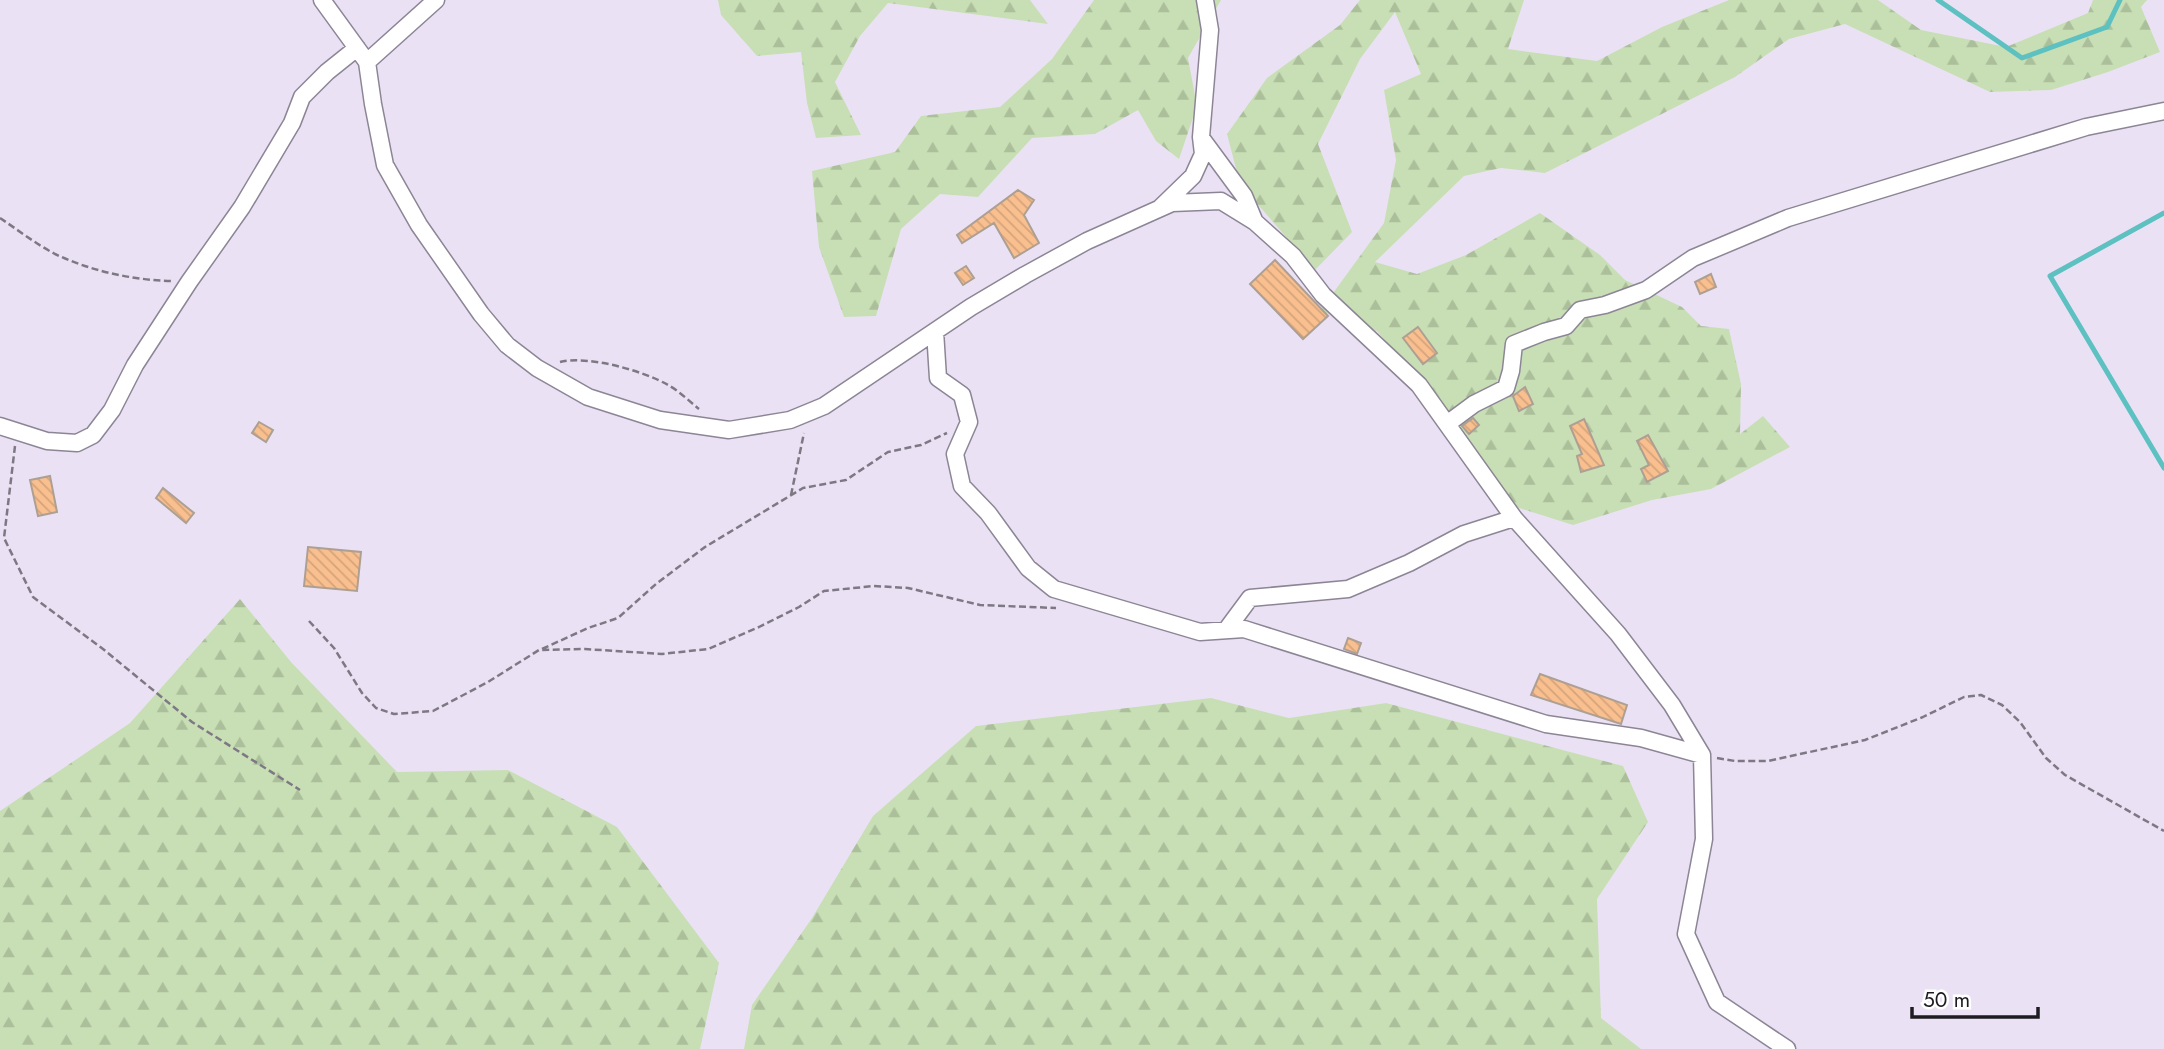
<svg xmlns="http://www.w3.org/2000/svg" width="2164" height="1049" font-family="Jost,sans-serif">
	<defs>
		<pattern id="forest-firs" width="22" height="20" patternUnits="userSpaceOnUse" patternTransform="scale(1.75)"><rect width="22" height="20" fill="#c8dfb5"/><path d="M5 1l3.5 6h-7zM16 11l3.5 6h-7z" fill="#abbf9b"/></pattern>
		<pattern id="building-back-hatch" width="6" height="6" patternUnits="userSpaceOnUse" patternTransform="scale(1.75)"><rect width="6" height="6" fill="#f9bf8f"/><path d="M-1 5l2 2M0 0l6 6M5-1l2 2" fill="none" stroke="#d5a47b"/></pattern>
	</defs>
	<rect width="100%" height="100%" fill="#eae2f4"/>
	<path fill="url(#forest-firs)" d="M718,0h312l18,24 -160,-21 -28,33 -25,46 26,53 -45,3 -9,-35 -6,-51 -44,4 -36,-41z
		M1094,0h127l-33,58 9,48 -18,53 -23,-18 -18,-31 -43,24 -63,4 -54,59 -38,-3 -39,35 -25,87 -32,1 -25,-70 -7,-76 83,-19 26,-36 79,-9 52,-48z
		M1360,0h164l-16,49 89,12 65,-34 67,-27h149l43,30 85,17 82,-34 5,-13h54l-6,7 19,45 -52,20 -57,18 -61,2 -145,-68 -56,15 -54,38 -190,96 -44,-5 -37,8 -89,86 42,12 49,-19 74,-42 60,42 25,25 57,27 19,19 28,3 12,55 -1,50 23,-18 27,31 -79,42 -59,11 -79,25 -57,-18 -90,-120 -49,-56 -57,-20 64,-88 12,-63 -12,-70 37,-16 -26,-62 -35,47 -42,85 34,88 -37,38 -75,-86 -13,-50 40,-56 73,-53z
		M240,599l51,63 106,110 111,-2 109,57 102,136 -19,86h-700v-238l130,-88z
		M1211,698l78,20 97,-15 237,63 25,56 -51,77 4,119 40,31h-897l8,-44 60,-87 61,-102 103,-90z"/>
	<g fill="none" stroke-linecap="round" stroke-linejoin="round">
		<path stroke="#5dc0c1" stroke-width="5" d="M1938,0l84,58 85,-31 13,-27
			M2164,213l-114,63 114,192"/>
	</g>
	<path fill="url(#building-back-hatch)" stroke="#ae9f93" stroke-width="2" d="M1018,190l16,10 -10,15 15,28 -25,15 -20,-35 -32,20 -5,-8z
		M1275,260l53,56 -25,23 -53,-55z
		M966,266l8,12 -11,7 -8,-12z
		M1711,274l5,13 -16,7 -5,-12z
		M1418,327l19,26 -14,11 -20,-26z
		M1525,387l8,17 -14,7 -6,-15z
		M1473,418l6,7 -10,9 -7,-8z
		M1584,419l20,46 -23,7 -4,-16 5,-2 -12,-28z
		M259,422l14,8 -7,12 -14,-9z
		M1648,435l20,36 -21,11 -6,-13 8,-4 -12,-24z
		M50,476l7,36 -19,4 -8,-36z
		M163,488l31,25 -8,10 -30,-25z
		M308,547l53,5 -4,39 -53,-5z
		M1348,638l13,5 -4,11 -13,-5z
		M1540,674l87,31 -6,19 -90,-29z"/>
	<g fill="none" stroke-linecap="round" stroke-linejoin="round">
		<g stroke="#8c8595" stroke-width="19">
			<path id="minor" d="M322,0l45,62 6,42 12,61 34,60 62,89 26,31 30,23 51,29 72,23 69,10 61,-10 34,-14 147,-99 54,-32 62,-34 85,-38 49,-2 34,21 38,34 30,39 96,90 95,133 104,116 54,71 30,50 2,84 -18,95 31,68 70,47
				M367,62l69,-62
				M1202,139l42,57 10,24
				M1161,207l32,-31 10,-22 -2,-17 9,-107 -5,-30
				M935,331l3,47 24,17 7,27 -14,32 7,32 26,27 40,55 26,21 146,43 44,-3 302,95 95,14 61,17
				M1447,424l27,-20 32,-16 5,-17 3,-27 30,-12 22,-6 14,-16 25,-5 41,-15 47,-32 95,-40 298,-91 78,-16
				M0,426l47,15 30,2 16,-8 19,-25 23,-45 54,-83 53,-75 50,-84 10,-26 25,-25 30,-24
				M1227,629l23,-31 98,-9 61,-26 55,-29 50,-16"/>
		</g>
		<path stroke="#7e7884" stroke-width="2.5" stroke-dasharray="7 3.5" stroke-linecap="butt" d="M0,218c18,12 36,26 55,36 36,17 77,26 117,27
			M560,362c28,-7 84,9 108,23 11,6 21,16 31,24
			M15,446l-11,92 29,59 70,52 89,73 108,68
			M791,495l13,-62
			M309,621l25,27 28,45 14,15 18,6 39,-3 55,-29 51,-32 46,-1 77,5 46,-5 51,-22 40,-20 25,-16 50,-5 34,2 72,17 76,3
			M542,649l46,-21 30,-10 38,-34 49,-37 98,-59 43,-8 42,-28 33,-7 26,-12
			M1717,758l18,3h33l97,-21 58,-23 41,-20 17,-2 21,10 18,17 26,36 19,17 99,56"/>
		<use href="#minor" stroke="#fff" stroke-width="16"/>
	</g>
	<path d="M1912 1007v10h126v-10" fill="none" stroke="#1e1b21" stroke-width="3.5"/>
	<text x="1923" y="1007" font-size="21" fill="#1e1b21" stroke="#ffffff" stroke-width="5" paint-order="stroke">50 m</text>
</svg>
